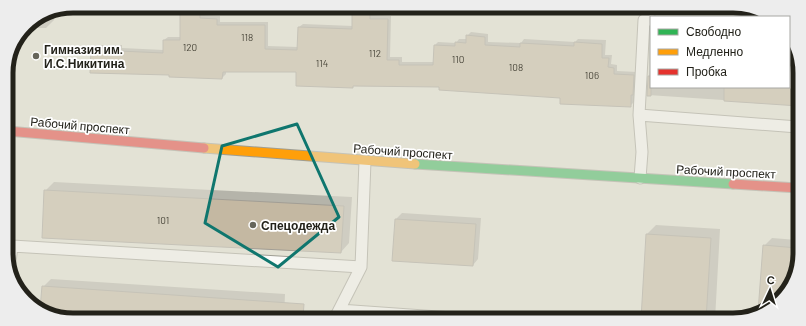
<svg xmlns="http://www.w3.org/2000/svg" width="806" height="326" font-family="Barlow,sans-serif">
	<rect width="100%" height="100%" fill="#e3e2d5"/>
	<path fill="#0003" d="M489,8h26l-2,3 -24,-1z
		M185,11h18v4l17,1v6h48v24l30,1 1,-20 4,-3 50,2v-12l3,-3h17v4l18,1 -1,41h12v5h32l1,-17 3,-3 18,1 3,-4h8v-3l4,-4 17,2v8l33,1 3,-4 51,3 3,-3 28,1 -1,15h7l-1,9 6,1v6l20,1 -1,18 -2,2v10l-4,4 -69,-9 -121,-11 -86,-1 -2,2 -55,-16h-71v3l-4,4 -52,-4 -78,-26 4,-3h26v3l42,2v-10l4,-3h13v-23z
		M54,13v7l-8,8h-22l5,-5z
		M789,39l10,25v41l-151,-10 3,-39v31h138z
		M54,182l298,15 -3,46 -8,9 -296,-61z
		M402,213l79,5 -3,41 -5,6 -77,-46z
		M656,225l64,4 -5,91 -73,-1 5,-85z
		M772,238l25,2 -1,35 -22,31 -15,6 5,-66z
		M51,279l234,15 -1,24 -233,-2 -10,-6 2,-23z"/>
	<path fill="#c4b8a2" stroke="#a29e95" d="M180,14h20v4l17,1v6h48v24l32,1 1,-23 54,2v-15h18v5h18l-1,41h12v5h34l1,-20 21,1v-4l11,1v-8l19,2v8l35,2v-4l54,3v-4l28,2v14h7l-1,9 6,1v6l20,1 -1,20h-2v12l-71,-3v-6l-121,-8v-3l-86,-1v2l-57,-2v-14h-73l-1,7 -53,-2v-2l-79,-2 1,-25h28v3l44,2v-13h17z
		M648,76h3v20h-4z
		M724,87h75v19l-75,-5z
		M44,190l300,16 -3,47 -299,-15z
		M395,219l81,5 -3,42 -81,-5z
		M646,234l65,4 -5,82 -65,-1z
		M763,245l34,3 -1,27 -22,31 -16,6z
		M42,286l262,18 -1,14 -252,-2 -11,-7z"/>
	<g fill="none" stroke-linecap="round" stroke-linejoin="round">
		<g stroke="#9f9e94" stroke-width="13">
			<path id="lane" d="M639,115l159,12
				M640,178l2,-26 -3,-37 5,-95h7
				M9,270l3,-24 349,21 4,-106
				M339,310l113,8
				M335,318l26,-51"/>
		</g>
		<g stroke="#9f9e94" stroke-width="11">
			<path id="fast" d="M415,164l318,20"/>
		</g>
		<g stroke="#9f9e94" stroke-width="11">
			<path id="slow" d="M204,148l211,16"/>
		</g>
		<g stroke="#9f9e94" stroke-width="11">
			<path id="jam" d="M7,131l197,17
				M733,184l65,4"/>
		</g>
		<use href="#lane" stroke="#fbfbf9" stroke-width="11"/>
		<use href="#fast" stroke="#30b455" stroke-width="9"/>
		<use href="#slow" stroke="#ff9f0a" stroke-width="9"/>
		<use href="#jam" stroke="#e5322d" stroke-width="9"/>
	</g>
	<path d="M0 0H806V326H0ZM297,124l42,93 -61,50 -73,-44 17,-77z" fill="#e3e2d5" fill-opacity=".55" fill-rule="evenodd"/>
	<path fill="none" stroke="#0f766e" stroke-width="3" stroke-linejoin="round" d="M297,124l42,93 -61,50 -73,-44 17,-77z"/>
	<g fill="#66655b" stroke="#fff" stroke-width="1.5">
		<circle cx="36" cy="56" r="4"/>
		<circle cx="253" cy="225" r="4"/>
	</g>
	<g text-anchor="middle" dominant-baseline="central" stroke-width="3.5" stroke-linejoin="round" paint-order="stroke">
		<g font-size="10" fill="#4b483c">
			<text x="247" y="37">118</text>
			<text x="190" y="47">120</text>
			<text x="375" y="53">112</text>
			<text x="458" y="59">110</text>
			<text x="322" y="63">114</text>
			<text x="516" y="67">108</text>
			<text x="592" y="75">106</text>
			<text x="163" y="220">101</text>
		</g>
		<g font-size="12" font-weight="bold" fill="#23221a" stroke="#fff" text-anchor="start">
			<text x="44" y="49">Гимназия им.<tspan x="44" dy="14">И.С.Никитина</tspan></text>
			<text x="261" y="225">Спецодежда</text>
		</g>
		<g font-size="12" fill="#23221a" stroke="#fff">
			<text transform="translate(80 125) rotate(5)">Рабочий проспект</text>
			<text transform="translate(403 151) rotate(4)">Рабочий проспект</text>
			<text transform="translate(726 171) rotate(3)">Рабочий проспект</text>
		</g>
	</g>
	<path d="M0 0H806V326H0ZM73 13H733A60 60 0 0 1 793 73V253A60 60 0 0 1 733 313H73A60 60 0 0 1 13 253V73A60 60 0 0 1 73 13Z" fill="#ededed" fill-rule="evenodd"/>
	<path fill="none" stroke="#23221a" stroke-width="5" d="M73 13H733A60 60 0 0 1 793 73V253A60 60 0 0 1 733 313H73A60 60 0 0 1 13 253V73A60 60 0 0 1 73 13Z"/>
	<rect x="650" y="16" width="140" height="72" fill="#ffffff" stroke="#a7a7a3"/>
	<rect x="658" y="29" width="20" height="6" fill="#30b455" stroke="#a7a7a3"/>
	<text x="686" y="36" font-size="12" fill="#23221a">Свободно</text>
	<rect x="658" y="49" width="20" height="6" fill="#ff9f0a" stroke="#a7a7a3"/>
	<text x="686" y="56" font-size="12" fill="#23221a">Медленно</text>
	<rect x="658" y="69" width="20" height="6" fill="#e5322d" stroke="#a7a7a3"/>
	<text x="686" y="76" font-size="12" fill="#23221a">Пробка</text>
	<g transform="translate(770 290) rotate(4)" stroke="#ffffff" stroke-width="3" paint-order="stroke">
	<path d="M0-3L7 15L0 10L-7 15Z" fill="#23221a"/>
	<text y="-6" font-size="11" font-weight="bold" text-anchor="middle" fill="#23221a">С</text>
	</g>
</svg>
